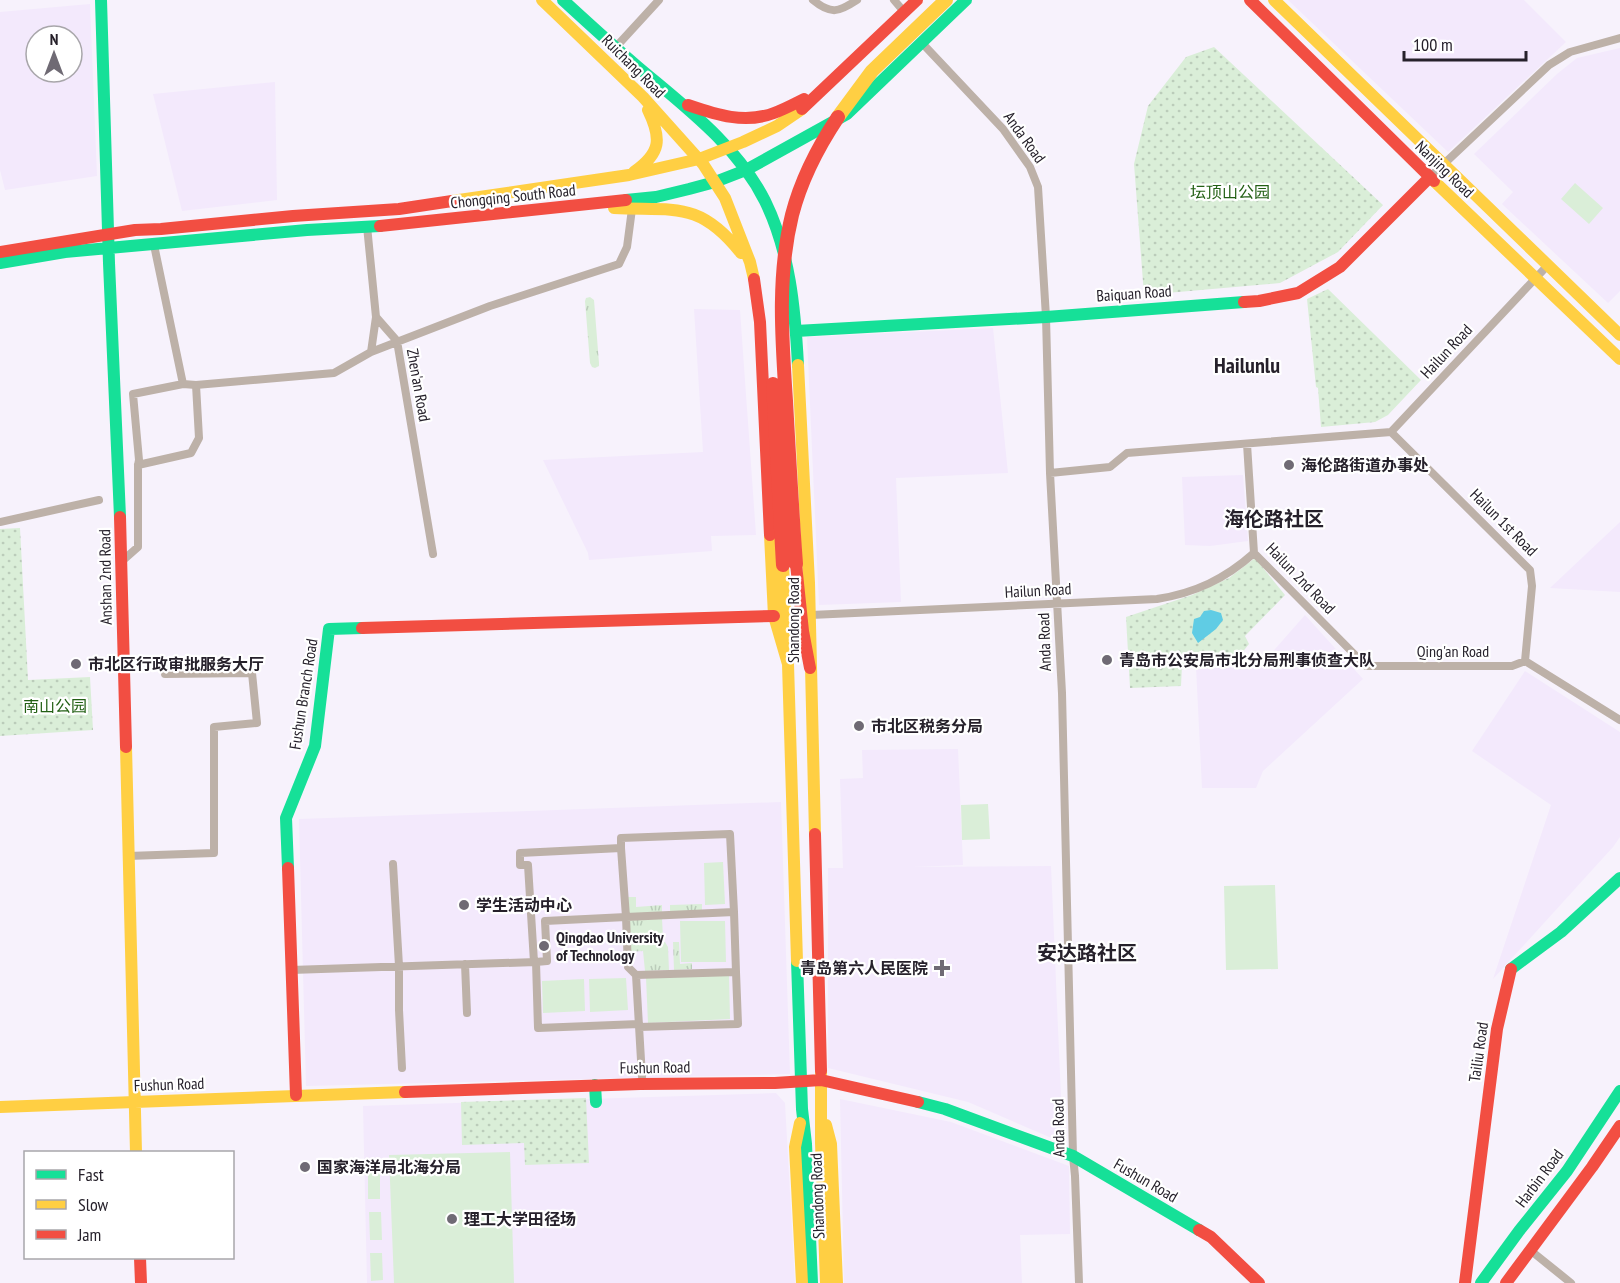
<svg xmlns="http://www.w3.org/2000/svg" width="1620" height="1283" font-family="'PT Sans Narrow','Noto Sans SC',sans-serif">
	<defs>
		<pattern id="grass-tufts" width="24" height="20" patternUnits="userSpaceOnUse" patternTransform="scale(1.5)"><rect width="24" height="20" fill="#daeed8"/><path d="M3 7l-1-3M5 7V3M7 7l1-3M15 17l-1-3M17 17v-4M19 17l1-3" fill="none" stroke="#bbccba"/></pattern>
		<pattern id="park-dots" width="8" height="8" patternUnits="userSpaceOnUse" patternTransform="scale(1.5)"><rect width="8" height="8" fill="#daeed8"/><path d="M2 2h.1M6 6h.1" fill="none" stroke="#bbccba" stroke-width="1.8" stroke-linecap="round"/></pattern>
	</defs>
	<rect width="100%" height="100%" fill="#f7f2fc"/>
	<path fill="#f3e9fc" fill-rule="evenodd" d="M1288,0h236l42,42 -118,110z
		M90,4l7,172 -92,14 -5,-20v-158zM36,36h36v36h-36z
		M1620,48v243l-12,12 -106,-99 11,-12 -39,-38 83,-80 20,-16z
		M275,82l2,118 -95,11 -29,-117z
		M694,309l46,1 16,225 -45,1 1,15 -123,9 -1,-7 -45,-93 160,-8z
		M993,328l15,145 -112,5 5,124 -82,3 -12,-268z
		M1243,475l5,66 -38,5 -25,-1 -3,-68z
		M1620,522v70l-70,-4z
		M1305,615l58,64 -100,92 -7,17h-54l-6,-121 64,-1z
		M1525,671l95,61v105l-7,10 -120,132 58,-174 -79,-54z
		M958,749l5,116 -51,2 139,-1 12,277 -95,-41 -140,-34v-200h15l-3,-89 23,-1 -1,-28z
		M781,802l9,272 -484,12 -7,-267z
		M776,1093l9,10 10,180h-428l-4,-177z
		M840,1099l111,23 118,44 1,68 -50,1 2,48h-178z"/>
	<path fill="url(#grass-tufts)" d="M590,297l4,3 5,63v3l-4,2 -3,-1 -2,-4 -5,-62 1,-3z
		M628,897h8v10l26,-2v7l-33,2z
		M702,904v7l-32,1v-7z
		M662,918l1,20 -35,2 -1,-21z
		M665,942l3,5 1,23 -24,1 -2,-20 -14,1 -1,-8z
		M673,942h6l1,22 12,-1v6l-18,1z"/>
	<path fill="url(#park-dots)" d="M1214,47l169,158 -45,47 -58,31 -136,12 -10,-131 14,-58 38,-49z
		M1328,289l93,91 -33,35 -13,7 -54,5 -3,-39 -2,-1 -9,-88z
		M20,528l8,152 62,-3 3,53 -93,6v-207z
		M1255,558l30,37 -40,41 4,8 -12,15 1,7 -56,-1 -1,21 -51,2 -4,-71 66,-22 37,-17z
		M586,1098l3,65 -64,2 -1,-22 -62,2 -1,-43z"/>
	<path fill="#daeed8" d="M1575,183l28,25 -14,16 -28,-25z
		M988,804l2,35 -28,1 -1,-35z
		M723,862l2,42 -20,1 -1,-42z
		M1275,885l3,84 -52,1 -2,-84z
		M680,921h45l1,41h-45z
		M729,975l1,44 -82,4 -2,-45z
		M626,978l2,32 -38,2 -1,-33z
		M584,979l1,32 -42,2 -1,-32z
		M510,1152l4,131h-120l-5,-128z
		M368,1171h12v28h-12z
		M369,1212h12l1,28h-12z
		M370,1253h12l1,27 -12,1z"/>
	<path fill="#60cce4" d="M1211,610l10,3 2,7 -7,9 -18,14 -6,-10 2,-14 6,-2 4,-6z"/>
	<g fill="none" stroke-linecap="round" stroke-linejoin="round">
		<path stroke="#bdb1a8" stroke-width="8" d="M813,0c18,15 26,12 44,0
			M894,0l11,13
			M922,43l81,86 27,38 8,20 8,130 4,156 12,220 11,463 2,20 4,107
			M615,48l44,-48
			M1430,177l119,-112 21,-13 50,-14
			M367,226l9,91 21,24 36,213
			M154,245l29,139
			M371,352l119,-46 129,-42 8,-17 5,-38
			M196,385l138,-12 37,-21 5,-35
			M1391,432l139,138 2,16 -7,75
			M1247,444l7,109 112,113h146l13,-5
			M1050,473l60,-6 17,-14 264,-21 157,-167
			M0,522l99,-22
			M121,562l17,-15v-82l1,-5 -6,-66 50,-10 13,1 3,53 -8,15 -53,12
			M811,615l346,-16c38,-6 68,-20 97,-46
			M1525,661l95,59
			M621,848l5,69 -81,4 2,40 -11,1 2,66 101,-4
			M128,856l86,-3v-126l43,-4 -5,-50 -87,1
			M393,864l6,102v44l3,58
			M534,962l-6,-97h-8v-12l101,-5v-10l109,-4 4,78
			M465,964l2,49
			M291,970l245,-8
			M636,975l100,-3 -2,-60 -108,5 2,50 8,8 6,102
			M639,1027l99,-3 -2,-52
			M1530,1250l41,33"/>
		<path stroke="#16e098" stroke-width="12" d="M101,0l8,263 11,254
			M563,0c25,23 49,45 75,67 46,39 99,78 127,134 25,51 30,108 33,164
			M626,200l30,-3 33,-8 26,-7 31,-12 101,-56 119,-114
			M0,263l65,-11 242,-22 73,-4
			M796,331l250,-14 198,-15
			M288,868l-2,-50 29,-72 14,-117 33,-1
			M797,961l5,148 4,35 6,139
			M1511,969l50,-37 59,-54
			M595,1085l1,17
			M918,1102l27,7 128,47 126,74
			M1481,1283l38,-52 48,-60 53,-80"/>
		<path stroke="#ffcf43" stroke-width="12" d="M542,0l101,97 60,67 22,34 25,64 4,17
			M1274,0l346,335
			M634,172c27,-19 28,-33 14,-62
			M1434,181l186,178
			M452,201l177,-26 70,-16 44,-17 34,-16 25,-17
			M614,208c60,3 85,-8 127,45
			M798,365l11,218 6,251
			M770,535l4,81 14,48 9,297
			M783,565l5,99
			M126,747l10,405
			M821,1071v72l5,140
			M0,1107l405,-15
			M800,1123l-5,24 7,136
			M826,1125l5,19 6,139"/>
		<path stroke="#f24e42" stroke-width="12" d="M1250,0l184,181
			M688,105c29,10 57,19 86,8 11,-4 20,-9 30,-14
			M802,109l115,-109
			M380,226l246,-26
			M0,252l135,-22 26,-1 132,-13 106,-7 53,-8
			M754,279l6,43 10,213
			M1244,302l15,-1 39,-8 42,-26 90,-90
			M120,517l6,230
			M796,564l7,67 7,37
			M362,628l412,-12
			M815,834l6,237
			M288,868l8,227
			M405,1092l235,-8 135,-1 46,-3 97,22
			M1199,1230l12,7 48,46
			M140,1258l1,25
			M1465,1283l32,-254 14,-60
			M1506,1283l86,-116 28,-41"/>
		<path stroke="#ffcf43" stroke-width="14" d="M838,117l34,-46 74,-71"/>
		<path stroke="#f24e42" stroke-width="14" d="M773,384l10,181
			M796,564c-4,-54 -7,-109 -10,-163 -4,-62 -9,-125 6,-186 9,-35 26,-68 46,-98"/>
	</g>
	<g fill="#6f6a74" stroke="#fff" stroke-width="2">
		<circle cx="1289" cy="465" r="6"/>
		<circle cx="1107" cy="660" r="6"/>
		<circle cx="76" cy="664" r="6"/>
		<circle cx="859" cy="726" r="6"/>
		<circle cx="464" cy="905" r="6"/>
		<circle cx="544" cy="946" r="6"/>
		<path d="M939 959h6v6h6v6h-6v6h-6v-6h-6v-6h6z"/>
		<circle cx="305" cy="1167" r="6"/>
		<circle cx="452" cy="1219" r="6"/>
	</g>
	<g text-anchor="middle" dominant-baseline="central" stroke-width="4.5" stroke-linejoin="round" paint-order="stroke">
		<g font-size="16" fill="#26212b" stroke="#fff">
			<text transform="translate(634 66) rotate(45)">Ruichang Road</text>
			<text transform="translate(1025 137) rotate(54)">Anda Road</text>
			<text transform="translate(1445 169) rotate(44)">Nanjing Road</text>
			<text transform="translate(513 196) rotate(-6)">Chongqing South Road</text>
			<text transform="translate(1134 293) rotate(-4)">Baiquan Road</text>
			<text transform="translate(1446 351) rotate(-47)">Hailun Road</text>
			<text transform="translate(419 385) rotate(80)">Zhen'an Road</text>
			<text transform="translate(1504 522) rotate(45)">Hailun 1st Road</text>
			<text transform="translate(105 577) rotate(-91)">Anshan 2nd Road</text>
			<text transform="translate(1301 578) rotate(46)">Hailun 2nd Road</text>
			<text transform="translate(1038 590) rotate(-3)">Hailun Road</text>
			<text transform="translate(793 620) rotate(-90)">Shandong Road</text>
			<text transform="translate(1044 642) rotate(-92)">Anda Road</text>
			<text x="1453" y="651">Qing'an Road</text>
			<text transform="translate(303 694) rotate(-81)">Fushun Branch Road</text>
			<text transform="translate(1478 1052) rotate(-82)">Tailiu Road</text>
			<text transform="translate(655 1067) rotate(-1)">Fushun Road</text>
			<text transform="translate(169 1084) rotate(-2)">Fushun Road</text>
			<text transform="translate(1058 1128) rotate(-91)">Anda Road</text>
			<text transform="translate(1539 1178) rotate(-53)">Harbin Road</text>
			<text transform="translate(1146 1180) rotate(30)">Fushun Road</text>
			<text transform="translate(817 1196) rotate(-92)">Shandong Road</text>
		</g>
		<g font-size="16" fill="#236015" stroke="#fff">
			<text x="1230" y="192">坛顶山公园</text>
			<text x="55" y="706">南山公园</text>
		</g>
		<g font-size="16" font-weight="bold" fill="#26212b" stroke="#fff" text-anchor="start">
			<text x="1301" y="465">海伦路街道办事处</text>
			<text x="1119" y="660">青岛市公安局市北分局刑事侦查大队</text>
			<text x="88" y="664">市北区行政审批服务大厅</text>
			<text x="871" y="726">市北区税务分局</text>
			<text x="476" y="905">学生活动中心</text>
			<text x="556" y="937">Qingdao University<tspan x="556" dy="18">of Technology</tspan></text>
			<text x="928" y="968" text-anchor="end">青岛第六人民医院</text>
			<text x="317" y="1167">国家海洋局北海分局</text>
			<text x="464" y="1219">理工大学田径场</text>
		</g>
		<g font-size="20" font-weight="bold" fill="#26212b" stroke="#fff">
			<text x="1274" y="519">海伦路社区</text>
			<text x="1087" y="953">安达路社区</text>
		</g>
		<g font-size="22" font-weight="bold" fill="#26212b" stroke="#fff">
			<text x="1247" y="365">Hailunlu</text>
		</g>
	</g>
	<rect x="24" y="1151" width="210" height="108" fill="#ffffff" stroke="#a8a6aa" stroke-width="1.5"/>
	<rect x="36" y="1170" width="30" height="9" fill="#16e098" stroke="#a8a6aa" stroke-width="1.5"/>
	<text x="78" y="1181" font-size="18" fill="#26212b">Fast</text>
	<rect x="36" y="1200" width="30" height="9" fill="#ffcf43" stroke="#a8a6aa" stroke-width="1.5"/>
	<text x="78" y="1211" font-size="18" fill="#26212b">Slow</text>
	<rect x="36" y="1230" width="30" height="9" fill="#f24e42" stroke="#a8a6aa" stroke-width="1.5"/>
	<text x="78" y="1241" font-size="18" fill="#26212b">Jam</text>
	<g transform="translate(54 54)"><circle r="28" fill="#ffffff" stroke="#a8a6aa" stroke-width="1.5"/>
	<path d="M0-4.5L10 22L0 15L-10 22Z" fill="#6f6a74"/>
	<text y="-9" font-size="16" font-weight="bold" text-anchor="middle" fill="#26212b">N</text>
	</g>
	<path d="M1404 51v9h122v-9" fill="none" stroke="#26212b" stroke-width="3"/>
	<text x="1413" y="51" font-size="18" fill="#26212b" stroke="#ffffff" stroke-width="4.5" paint-order="stroke">100 m</text>
</svg>
